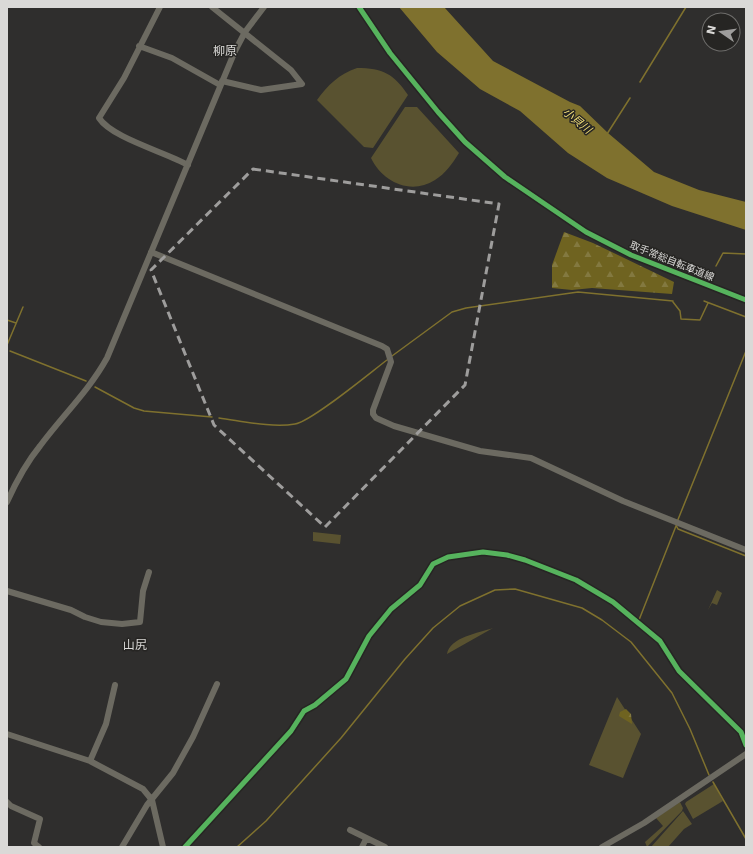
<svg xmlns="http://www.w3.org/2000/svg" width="753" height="854" font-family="'DejaVu Sans','Noto Sans JP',sans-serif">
	<defs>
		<pattern id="forest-firs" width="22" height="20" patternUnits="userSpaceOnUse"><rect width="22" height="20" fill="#6f6320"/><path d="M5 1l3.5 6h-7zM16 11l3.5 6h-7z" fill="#837940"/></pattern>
	</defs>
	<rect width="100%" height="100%" fill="#2f2e2d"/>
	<path fill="#595230" d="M357,68c26,0 37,6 51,27l-35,53 -9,-1 -47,-47c11,-15 22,-26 40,-32z
		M405,107h12l42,46c-7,11 -13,20 -24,27 -25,16 -53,1 -64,-22z
		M313,532l28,3 -1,9 -27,-3z
		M717,590l5,3 -5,12 -5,-2 -4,7z
		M493,628l-46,26c3,-17 32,-21 46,-26z
		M617,697l24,37 -18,44 -34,-13z
		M714,784l9,17 -30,18 -8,-15 1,-2z
		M680,802l3,6 -1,3 -35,36 -2,-5 18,-16 -7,-8z
		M683,811l9,13 -8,5 -16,18h-17z"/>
	<path fill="url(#forest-firs)" d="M564,232l29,11 81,39 -2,12 -80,-6 -20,2 -20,-2v-23z
		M626,709l5,5 1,10 -13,-8 1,-4z"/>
	<path fill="#7f712e" d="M399,7h45l49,54 77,41 10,4 28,27 46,39 45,18 47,12v28l-74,-24 -65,-28 -39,-25 -48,-42 -40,-22 -43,-37z"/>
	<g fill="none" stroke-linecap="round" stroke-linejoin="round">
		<path stroke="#7f712e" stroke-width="1.5" d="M640,82l46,-75
			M607,134l23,-36
			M716,266l7,-13 23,1
			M704,301l42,16
			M673,302l7,9 1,8 19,1 8,-17
			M7,320l9,3
			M7,345l16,-38
			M10,351l76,30
			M392,356l60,-44 14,-4 112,-16 95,9
			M95,387l39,21 10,3 68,6
			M219,418c23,3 53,10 76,6 16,-2 76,-52 92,-64
			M677,522l69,-171
			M676,525l2,4 68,27
			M639,620l37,-94
			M713,782l33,57
			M237,847l29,-26 75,-83 64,-79 28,-31 27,-22 35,-16 20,-1 67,19 20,12 29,22 41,51 18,36 19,46"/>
		<path stroke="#6c6a61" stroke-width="6" d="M160,7l-36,71 -25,40c13,20 66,34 89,47
			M212,7l79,63 11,14 -41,6 -39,-9
			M139,46l33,12 48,27
			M151,252l231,94 5,3 4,13 -18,48v4l3,4 18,8 86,25 51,7 92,43 123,49
			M7,502c9,-20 19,-39 33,-56 23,-31 48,-54 67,-88l128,-307 10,-19 19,-25
			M7,591l64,19 14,7 16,5 21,2 18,-2 3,-31 6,-19
			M7,734l83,27 53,28 9,11 11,47
			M90,761l16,-37 9,-39
			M7,802l4,4 29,13 -6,24 5,4
			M350,830l35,17
			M122,847l25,-42 26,-32 20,-36 24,-53
			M185,847l106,-116 13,-20 11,-6 31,-26 23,-43 22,-27 29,-24 13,-21 15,-7 35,-5 24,3 18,5 51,20 37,22 47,39 19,30 62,61 5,13
			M362,847l4,-8
			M602,847l42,-24 102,-69"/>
		<g stroke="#262523" stroke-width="8">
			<path id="cycleway" d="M359,7l31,46 48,59 27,30 40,35 81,55 45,23 115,45
				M185,847l106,-116 13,-20 11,-6 31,-26 23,-43 22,-27 29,-24 13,-21 15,-7 35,-5 24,3 18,5 51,20 37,22 47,39 19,30 62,61 5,13"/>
		</g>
		<use href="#cycleway" stroke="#56b35d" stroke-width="5"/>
	</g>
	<path fill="none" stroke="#9e9d9c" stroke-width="3" stroke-dasharray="8 5" stroke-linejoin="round" d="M253,169l246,35 -34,181 -140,142 -111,-102 -63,-155z"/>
	<g text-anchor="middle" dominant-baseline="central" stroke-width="3" stroke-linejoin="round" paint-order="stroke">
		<g font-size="10" fill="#dad9d7" stroke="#262523">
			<text transform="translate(672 261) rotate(22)">取手常総自転車道線</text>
		</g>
		<g font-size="11" font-style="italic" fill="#f3df78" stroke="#262523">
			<text transform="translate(577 121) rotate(39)">小貝川</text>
		</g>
		<g font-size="12" fill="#dad9d7" stroke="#262523">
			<text x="225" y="51">柳原</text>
			<text x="135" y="645">山尻</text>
		</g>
	</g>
	<rect width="753" height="854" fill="none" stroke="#dad9d7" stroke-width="16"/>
	<g transform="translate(721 32) rotate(283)"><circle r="19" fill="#262523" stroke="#6e6d6b"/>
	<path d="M0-3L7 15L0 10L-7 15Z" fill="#9e9d9c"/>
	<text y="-6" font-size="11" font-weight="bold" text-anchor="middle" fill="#dad9d7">N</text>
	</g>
</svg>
